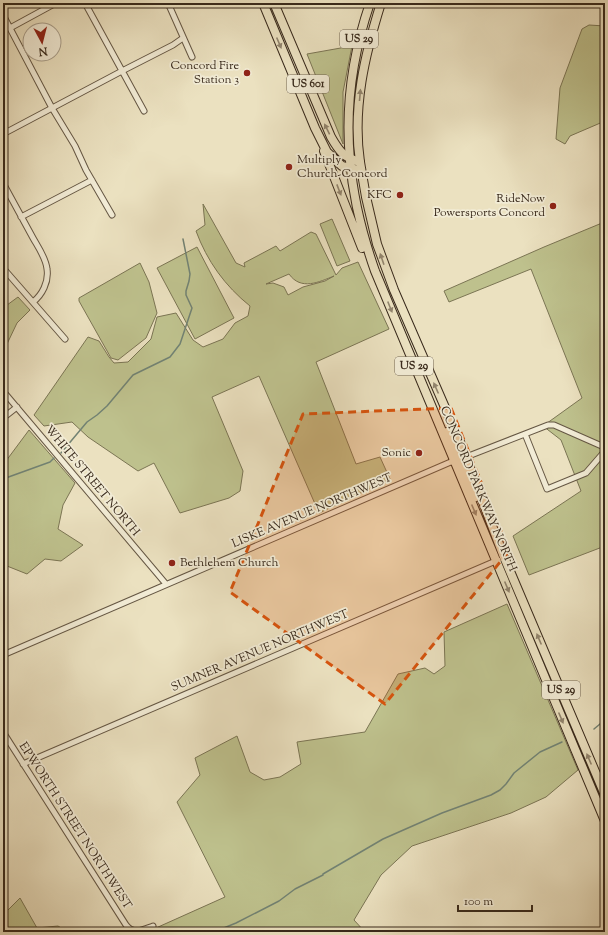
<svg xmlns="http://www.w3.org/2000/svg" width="608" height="935" font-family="'Sorts Mill Goudy',serif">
	<rect width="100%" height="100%" fill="#ebe1c0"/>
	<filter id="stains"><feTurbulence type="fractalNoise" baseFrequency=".005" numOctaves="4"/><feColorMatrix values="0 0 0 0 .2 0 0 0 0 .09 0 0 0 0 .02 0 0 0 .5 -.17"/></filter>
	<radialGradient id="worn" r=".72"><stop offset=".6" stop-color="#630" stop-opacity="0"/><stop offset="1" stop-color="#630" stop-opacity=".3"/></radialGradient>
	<path fill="#bec18d" stroke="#7b7554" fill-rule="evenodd" d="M589,25l16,1v95l-35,15 -5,8 -9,-5 4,-51 22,-59z
		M352,46l-9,46v52l-36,-90z
		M203,204l33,59 9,4 -1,-4 32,-17 4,5 31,-19 5,2 20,41 6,-7 16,-6 31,67 -73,33 40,102 24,-7 10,22 -71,34 -60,-137 -47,21 31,74 -3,20 -11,7 -49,15 -26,-50 -16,8 -50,-34 -16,-15 -28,4 -10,-11 54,-78 11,4 10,16 5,6 14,-1 23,-23 6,-22 19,-4 17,27 10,7 20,-8 12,-16 13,-7 2,-10c-25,-20 -43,-45 -54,-75l9,-6zM289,274c12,17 30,8 45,2l-9,5 -22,6 -15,8 -4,-8 -11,-4 -7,1z
		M605,217v329l-76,29 -16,-39 68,-45 -20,-51 -18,-14 39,-28 -51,-129 -82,33 -5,-11 100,-44 58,-24z
		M332,219l18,42 -13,5 -17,-42z
		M197,247l37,71 -39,21 -38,-71z
		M140,263l9,19 8,31 -11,25 -28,22 -7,-2 -32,-57v-3z
		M18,297l12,13 -13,13 -10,21h-4v-36z
		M29,430l46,53 -12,22 -5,24 25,16 -22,16 -16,-2 -18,15 -20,-8 -4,23v-124z
		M507,604l71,166 -32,27 -35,16 -99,33 -31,29 -27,45 11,12h-218l78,-35 -48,-95 23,-27 -5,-17 42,-22 13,36 14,8 16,-3 21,-13 -4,-22 68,-10 33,-58 27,-6 9,6 11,-8 -1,-34z
		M20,898l17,30 21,-2 10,6h-65v-17z"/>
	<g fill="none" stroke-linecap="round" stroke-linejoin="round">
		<path stroke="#728273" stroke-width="1.5" d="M61,453l26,-31 10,-7 10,-9 26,-31 37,-18 10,-13 12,-36 -6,-13v-4l3,-10 1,-7 -7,-35
			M3,479l47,-17 4,-4
			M594,729l6,-5 5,-7
			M214,932l22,-9 43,-22 16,-12 28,-14v-1l60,-35 59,-26 49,-18 9,-5 6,-6 8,-11 26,-21 22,-10"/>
		<g stroke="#655744" stroke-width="7">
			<path id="minor" d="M85,3l59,108
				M168,3l24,54
				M3,15l49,93 23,38 11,24 26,45
				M10,28l46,-25
				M3,134l119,-63 51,-26 10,-7
				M3,183c10,18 20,37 30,55 5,9 13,20 14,31 2,13 -5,26 -14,33
				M21,217l71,-37
				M3,268l62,71
				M3,391l163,193
				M3,418l14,-11
				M525,434l22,55 39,-16 19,-22
				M466,457l82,-32h6l50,22 1,4
				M3,655l450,-194
				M3,732l123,193c8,10 16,5 27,1
				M23,764l475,-204
				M597,803l8,-3"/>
		</g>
		<g stroke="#38291b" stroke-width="10">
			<path id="primary" d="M350,160c-5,-53 3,-107 20,-157
				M360,162c-8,-54 5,-108 21,-159"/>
		</g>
		<g stroke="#38291b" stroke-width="10">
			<path id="trunk" d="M263,3l52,125 12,24 15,14 12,3
				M274,3l57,134c8,14 13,21 29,25l6,35 11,47 17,46 66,152 44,115 101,238
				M324,151l38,97
				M350,160c3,38 12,74 25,111l230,550
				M447,432l13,24 6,1
				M453,461l7,2 2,4 14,30"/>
		</g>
		<use href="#minor" stroke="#f2ecd6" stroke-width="5"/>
		<use href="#primary" stroke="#ebe1c0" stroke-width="8"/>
		<use href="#trunk" stroke="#ebe1c0" stroke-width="8"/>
	</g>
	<defs><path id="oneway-solid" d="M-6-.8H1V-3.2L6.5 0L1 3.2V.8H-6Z"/></defs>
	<g fill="#92856e">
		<use href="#oneway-solid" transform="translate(279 43) rotate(67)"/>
		<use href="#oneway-solid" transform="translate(360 95) rotate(-85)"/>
		<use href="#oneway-solid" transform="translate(327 129) rotate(-116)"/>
		<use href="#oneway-solid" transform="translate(339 190) rotate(69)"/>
		<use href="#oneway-solid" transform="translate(382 259) rotate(-109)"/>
		<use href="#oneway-solid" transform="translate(390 307) rotate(68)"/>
		<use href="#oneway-solid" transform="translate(436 388) rotate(-114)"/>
		<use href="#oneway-solid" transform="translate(474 510) rotate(67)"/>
		<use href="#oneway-solid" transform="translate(507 587) rotate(67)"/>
		<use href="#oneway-solid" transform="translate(539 639) rotate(-113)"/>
		<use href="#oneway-solid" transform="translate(561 718) rotate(67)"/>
		<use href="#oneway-solid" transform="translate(589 759) rotate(-113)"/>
	</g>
	<path fill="#d6540e" fill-opacity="0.2" stroke="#d6540e" stroke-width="3" stroke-dasharray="8 5" stroke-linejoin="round" d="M451,408l58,143 -124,153 -155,-112 73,-178z"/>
	<g fill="#8f2418" stroke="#f2ecd6" stroke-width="1.5">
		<circle cx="247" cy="73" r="4"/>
		<circle cx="289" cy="167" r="4"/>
		<circle cx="400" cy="195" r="4"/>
		<circle cx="553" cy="206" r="4"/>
		<circle cx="419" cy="453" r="4"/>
		<circle cx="172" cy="563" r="4"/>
	</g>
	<g text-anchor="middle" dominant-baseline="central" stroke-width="3.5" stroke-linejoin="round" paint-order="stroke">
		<g fill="#f2ecd6" stroke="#706453" stroke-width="1">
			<rect x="340" y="30" width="38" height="18" rx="3"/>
			<rect x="287" y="75" width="42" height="18" rx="3"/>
			<rect x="395" y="357" width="38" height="18" rx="3"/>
			<rect x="542" y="681" width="38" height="18" rx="3"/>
		</g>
		<g font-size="11" font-weight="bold" fill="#38291b">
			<text x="359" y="39">US 29</text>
			<text x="308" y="84">US 601</text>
			<text x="414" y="366">US 29</text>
			<text x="561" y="690">US 29</text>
		</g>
		<g font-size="12" fill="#38291b" stroke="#f2ecd6" text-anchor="end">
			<text x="239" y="66">Concord Fire<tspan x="239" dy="14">Station 3</tspan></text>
			<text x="297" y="160" text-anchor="start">Multiply<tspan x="297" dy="14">Church-Concord</tspan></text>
			<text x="392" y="195">KFC</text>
			<text x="545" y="199">RideNow<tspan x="545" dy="14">Powersports Concord</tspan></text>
			<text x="411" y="453">Sonic</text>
			<text x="180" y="563" text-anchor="start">Bethlehem Church</text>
		</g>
		<g font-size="12" fill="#38291b" stroke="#f2ecd6">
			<text transform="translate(92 481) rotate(50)">WHITE STREET NORTH</text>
			<text transform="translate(478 489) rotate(67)">CONCORD PARKWAY NORTH</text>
			<text transform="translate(312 511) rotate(-23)">LISKE AVENUE NORTHWEST</text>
			<text transform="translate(260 651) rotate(-23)">SUMNER AVENUE NORTHWEST</text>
			<text transform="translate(75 826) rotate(57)">EPWORTH STREET NORTHWEST</text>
		</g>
	</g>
	<rect width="608" height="935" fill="none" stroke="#ebe1c0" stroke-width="16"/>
	<rect x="4" y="4" width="600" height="927" fill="none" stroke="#38291b" stroke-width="2"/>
	<rect x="8" y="8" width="592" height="919" fill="none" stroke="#38291b"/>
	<g transform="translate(42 42) rotate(173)"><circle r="19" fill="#f2ecd6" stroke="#a89e8b"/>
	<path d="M0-3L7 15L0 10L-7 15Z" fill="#8f2418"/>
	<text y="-6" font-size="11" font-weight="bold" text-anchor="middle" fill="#38291b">N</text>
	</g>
	<path d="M458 905v6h74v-6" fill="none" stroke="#38291b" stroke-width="2"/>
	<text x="464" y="905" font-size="12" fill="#38291b" stroke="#f2ecd6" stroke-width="3" paint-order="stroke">100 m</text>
	<rect width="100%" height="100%" filter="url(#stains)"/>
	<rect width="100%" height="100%" fill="url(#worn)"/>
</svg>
